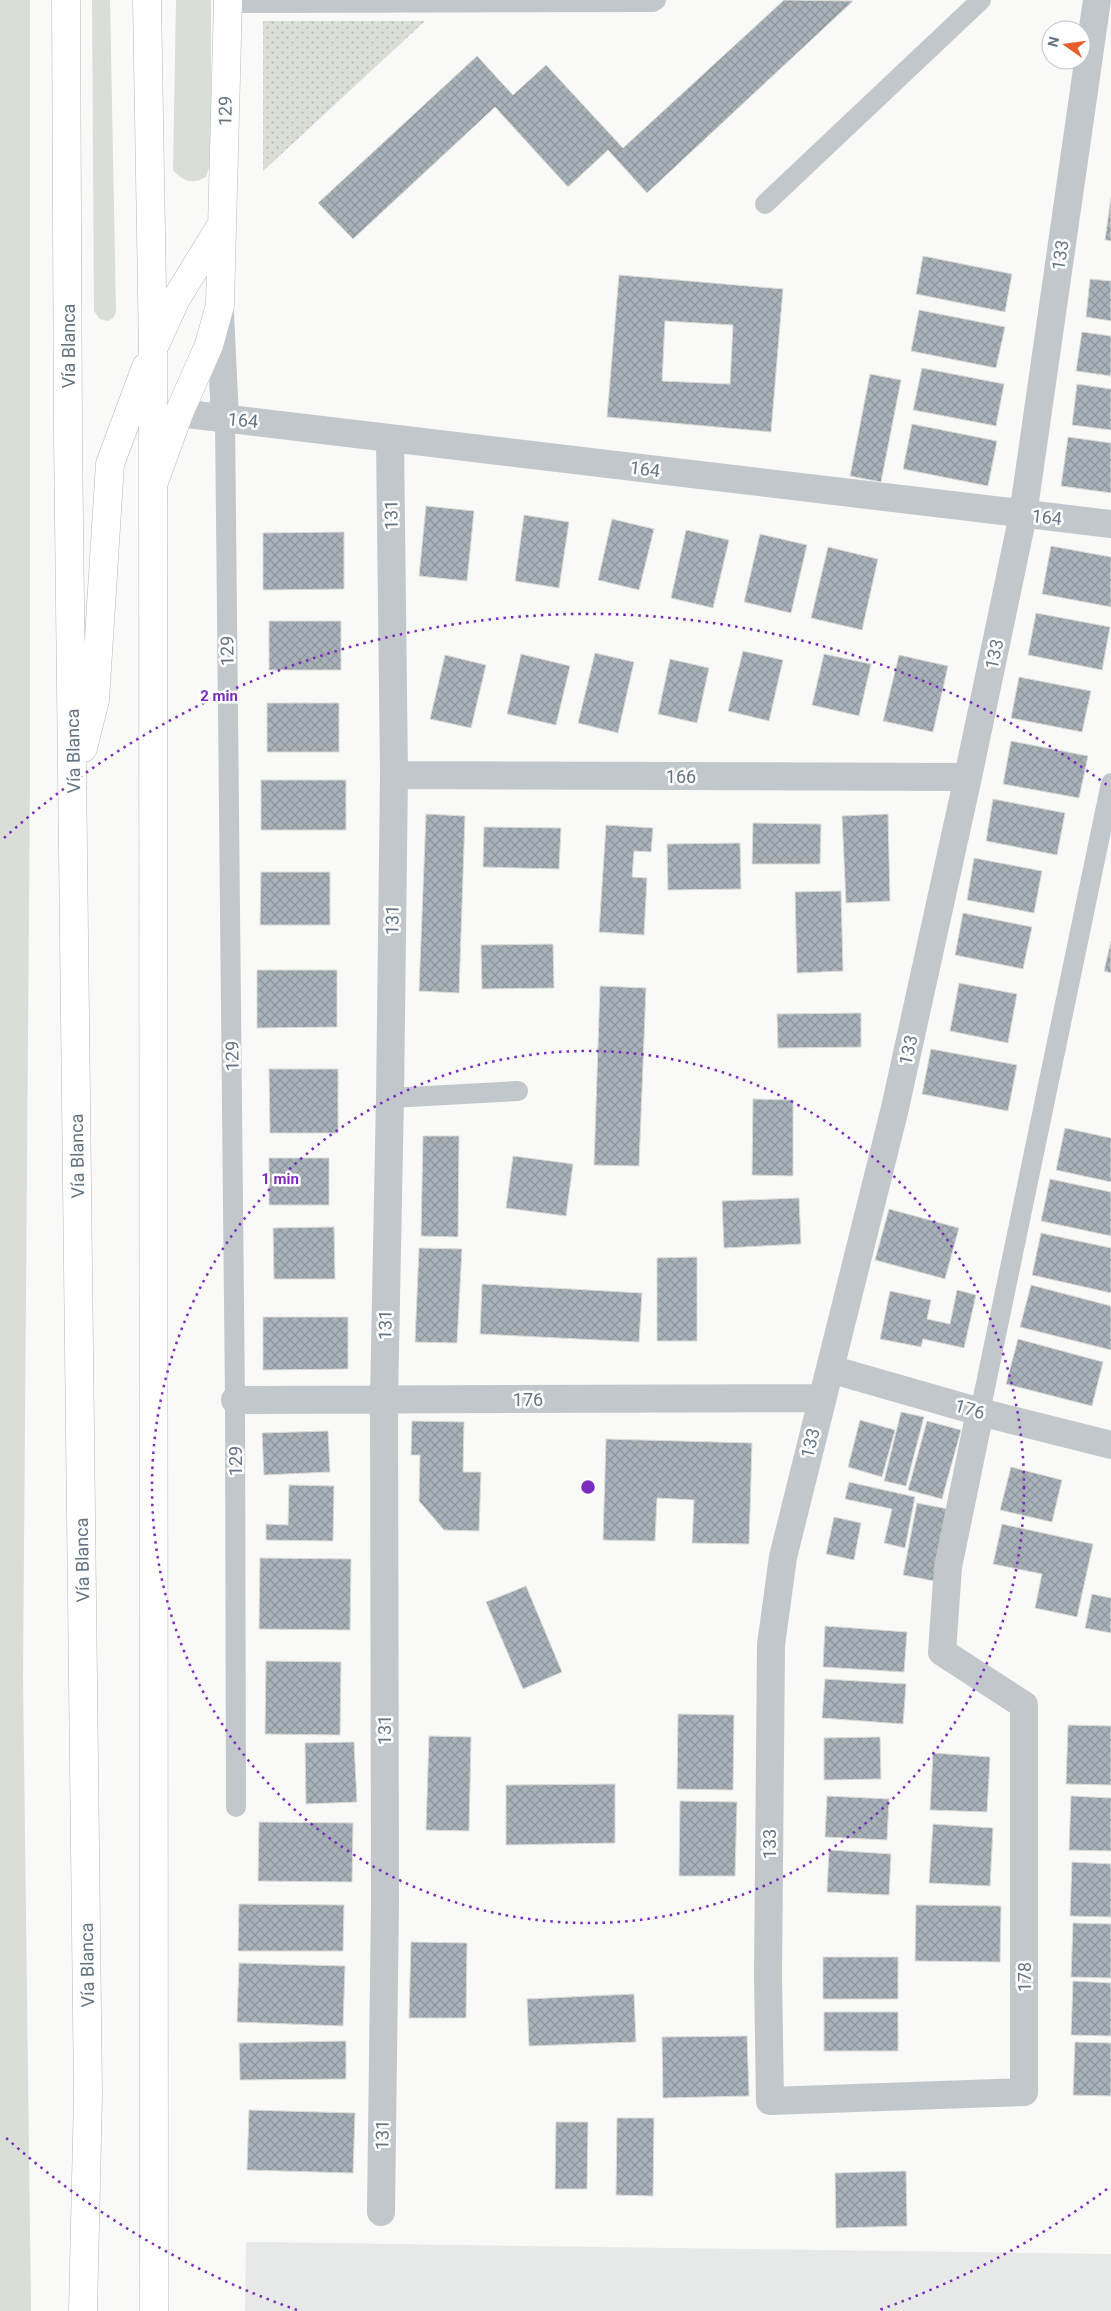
<svg xmlns="http://www.w3.org/2000/svg" width="1111" height="2311" font-family="Roboto,sans-serif">
	<defs>
		<pattern id="park-dots" width="8" height="8" patternUnits="userSpaceOnUse" patternTransform="scale(1.25)"><rect width="8" height="8" fill="#d9ded6"/><path d="M2 2h.1M6 6h.1" fill="none" stroke="#b4b9b3" stroke-width="1.8" stroke-linecap="round"/></pattern>
		<pattern id="building-cross-hatch" width="8" height="8" patternUnits="userSpaceOnUse" patternTransform="scale(1.25)"><rect width="8" height="8" fill="#a9b2b9"/><path d="M0 0l8 8M0 8l8-8" fill="none" stroke="#8d959c"/></pattern>
	</defs>
	<rect width="100%" height="100%" fill="#f9f9f7"/>
	<path fill="#e7e8e8" d="M246,2242l865,12v57h-866z"/>
	<path fill="#d9ded6" d="M0,0h30v781l-7,896 8,634h-31z
		M92,0h18l6,312 -2,5 -6,4 -8,-2 -6,-8z
		M176,0h35v161l-5,16c-14,8 -23,4 -33,-7z"/>
	<path fill="url(#park-dots)" d="M263,21h162l-162,150z"/>
	<path fill="url(#building-cross-hatch)" stroke="#dbdbd9" fill-rule="evenodd" d="M784,0l69,1 -206,192 -39,-43 -40,37 -73,-80 -142,132 -35,-36 159,-147 36,39 33,-30 77,83z
		M1111,197v44l-6,-1z
		M923,256l89,18 -7,38 -89,-18z
		M619,275l164,14 -12,143 -164,-15zM665,321l68,4 -3,59 -68,-3z
		M1090,279l21,2v40l-25,-4z
		M919,310l86,17 -9,41 -85,-17z
		M1082,332l29,4v40l-35,-5z
		M922,368l82,16 -8,42 -83,-16z
		M870,374l31,6 -20,102 -31,-6z
		M1077,384l34,5v41l-39,-5z
		M912,424l85,17 -9,45 -85,-17z
		M1068,437l43,6v50l-50,-7z
		M426,506l48,5 -7,70 -48,-5z
		M524,515l45,7 -10,66 -44,-7z
		M612,519l42,10 -15,61 -41,-10z
		M686,530l43,10 -16,68 -42,-10z
		M344,532v57l-81,1v-57z
		M760,534l47,11 -16,68 -47,-11z
		M1051,546l60,11v50l-69,-13z
		M828,547l50,12 -16,71 -51,-12z
		M1036,613l74,14 -8,43 -74,-15z
		M269,621h72v49h-72z
		M743,651l40,9 -14,61 -41,-10z
		M595,653l39,9 -16,71 -40,-10z
		M521,654l49,12 -14,59 -49,-11z
		M824,654l47,10 -12,52 -47,-11z
		M445,655l41,10 -15,63 -41,-9z
		M899,655l49,11 -15,66 -50,-11z
		M670,659l39,9 -12,55 -39,-9z
		M1019,677l72,14 -9,41 -71,-14z
		M267,703h72v49h-72z
		M1011,741l77,15 -9,42 -76,-14z
		M261,780h85v50h-85z
		M993,799l72,14 -8,42 -71,-14z
		M426,814l39,2 -6,177 -40,-2z
		M888,814l2,87 -44,2 -4,-87z
		M753,823l68,1 -1,40h-68z
		M606,825l47,3 -2,24 -17,-1 -2,26 15,1 -3,57 -45,-3z
		M484,827l77,1 -2,41 -76,-2z
		M740,843l1,46 -73,1 -1,-46z
		M974,858l68,13 -8,42 -67,-13z
		M261,872h69v53h-70z
		M841,891l2,80 -46,2 -2,-81z
		M963,913l69,14 -9,42 -68,-14z
		M1111,941v32l-7,-2z
		M553,944l1,44 -72,1 -1,-44z
		M257,970h80v57l-80,1z
		M959,983l58,11 -9,49 -58,-12z
		M600,986l46,2 -7,178 -45,-1z
		M861,1013v34l-83,1 -1,-34z
		M931,1049l86,16 -9,46 -86,-17z
		M269,1069h69v64h-68z
		M753,1099l40,1v76l-41,-1z
		M1065,1128l46,10v44l-55,-12z
		M423,1136h36l-1,101 -37,-1z
		M513,1156l60,8 -7,52 -60,-8z
		M269,1158h60v47h-60z
		M1050,1179l61,13v44l-70,-15z
		M799,1198l2,46 -77,4 -2,-47z
		M889,1209l70,19 -14,51 -70,-19z
		M334,1227l1,52h-61l-1,-51z
		M1041,1233l70,15v45l-79,-18z
		M419,1248l43,1 -5,94 -42,-1z
		M697,1257v84h-40v-83z
		M482,1284l160,9 -3,49 -159,-8z
		M1031,1285l80,21v44l-91,-23z
		M957,1290l19,5 -12,53 -41,-9 -2,8 -41,-8 10,-48 41,9 -4,19 23,5z
		M263,1317h85v52l-85,1z
		M1018,1339l85,23 -11,44 -86,-22z
		M901,1412l23,5 -18,69 -22,-5z
		M860,1420l35,10 -13,47 -34,-10z
		M412,1421l52,1 -1,50h18l-2,59 -35,-1 -25,-29 1,-46h-9z
		M927,1421l34,9 -19,69 -34,-9z
		M328,1431l2,41 -66,3 -2,-42z
		M606,1439l146,4 -3,101 -57,-1 2,-43 -37,-2 -2,43 -52,-1z
		M1011,1467l51,13 -10,42 -52,-12z
		M849,1482l66,15 -10,51 -21,-5 8,-34 -47,-10z
		M289,1485l45,1 -1,55 -67,-1v-16l22,1z
		M917,1503l31,6 -14,72 -31,-6z
		M834,1517l27,6 -7,37 -28,-6z
		M1002,1524l91,20 -16,73 -42,-9 7,-34 -49,-10z
		M260,1558l91,1 -1,71 -91,-1z
		M526,1586l36,86 -39,17 -37,-87z
		M1092,1594l19,4v35l-26,-5z
		M825,1626l82,6 -3,40 -81,-5z
		M266,1661l75,1 -1,73 -75,-1z
		M825,1679l81,5 -3,40 -81,-6z
		M678,1714l56,1 -1,75 -56,-1z
		M1068,1725l43,1v59l-45,-1z
		M429,1736l42,1 -2,94 -43,-1z
		M880,1737l1,42 -57,1v-42z
		M354,1742l3,60 -51,2 -1,-61z
		M933,1753l57,4 -3,55 -57,-2z
		M615,1784v59l-109,2v-60z
		M827,1796l62,3 -2,41 -62,-3z
		M1071,1796l40,2v53l-42,-1z
		M680,1801l57,1 -2,74h-56z
		M259,1822l94,1 -1,59 -94,-1z
		M933,1824l60,4 -3,58 -61,-3z
		M829,1850l62,4 -2,41 -62,-3z
		M1072,1862l39,2v53l-41,-1z
		M239,1904l105,1 -1,46h-105z
		M916,1905l85,1 -1,56 -85,-1z
		M1073,1923l38,1v54l-40,-1z
		M411,1942l56,1 -1,75h-57z
		M823,1957h75v42h-75z
		M239,1963l106,3 -2,60 -106,-4z
		M1073,1981l38,2v53l-40,-1z
		M634,1994l2,48 -107,4 -2,-47z
		M824,2012h74v39h-74z
		M747,2036l2,60 -86,2 -1,-61z
		M346,2041v38l-106,1 -1,-37z
		M1075,2042l36,1v53l-38,-1z
		M249,2110l106,3 -2,60 -106,-3z
		M617,2118h37l-1,78 -37,-1z
		M556,2122h32l-1,67h-32z
		M906,2171l1,55 -71,2 -1,-55z"/>
	<g fill="none" stroke-linecap="round" stroke-linejoin="round">
		<g stroke="#b5bac0" stroke-width="29">
			<path id="secondary" d="M153,349l23,-50 46,-75
				M154,482l25,-69 30,-68 11,-40 8,-305"/>
		</g>
		<g stroke="#b3b8bc" stroke-width="29">
			<path id="highway" d="M66,0l2,437 20,1658 -5,216
				M147,0l6,349 1,1962
				M83,748l12,-48 15,-236 36,-97"/>
		</g>
		<path stroke="#c2c7cb" stroke-width="20" d="M228,3l425,-1 3,-2
			M765,204l216,-204
			M225,419l10,981 1,407
			M390,1098l128,-7
			M980,1412l131,-629"/>
		<path stroke="#c2c7cb" stroke-width="28" d="M220,313l5,106
			M179,413l932,111
			M394,775l574,2
			M830,1369l150,43 131,33
			M235,1400l586,-2
			M980,1412l-32,155 -6,85 82,53v387l-254,9 -2,-126 3,-330 12,-88 112,-449 73,-331 55,-262 74,-515
			M381,2212l4,-310 -1,-503 6,-301 4,-323 -4,-337"/>
		<use href="#secondary" stroke="#fff" stroke-width="28"/>
		<use href="#highway" stroke="#fff" stroke-width="28"/>
	</g>
	<g fill="none" stroke="#7b2cbf" stroke-width="2.5" stroke-dasharray="2.5 5">
		<circle cx="588" cy="1487" r="436"/>
		<path d="M1107 2189A873 873 0 0 1 879 2310M297 2310A873 873 0 0 1 4 2136M4 838A873 873 0 0 1 1107 785"/>
	</g>
	<g text-anchor="middle" dominant-baseline="central" stroke-width="5" stroke-linejoin="round" paint-order="stroke">
		<g font-size="18" fill="#647483" stroke="#fff">
			<text transform="translate(225 111) rotate(-89)">129</text>
			<text transform="translate(1060 255) rotate(-82)">133</text>
			<text transform="translate(68 346) rotate(-90)">Vía Blanca</text>
			<text transform="translate(243 420) rotate(5)">164</text>
			<text transform="translate(645 469) rotate(7)">164</text>
			<text transform="translate(391 515) rotate(-91)">131</text>
			<text transform="translate(1047 517) rotate(6)">164</text>
			<text transform="translate(227 651) rotate(-91)">129</text>
			<text transform="translate(994 654) rotate(-78)">133</text>
			<text transform="translate(73 751) rotate(-91)">Vía Blanca</text>
			<text x="681" y="776">166</text>
			<text transform="translate(392 920) rotate(-89)">131</text>
			<text transform="translate(908 1050) rotate(-77)">133</text>
			<text transform="translate(232 1056) rotate(-91)">129</text>
			<text transform="translate(77 1156) rotate(-91)">Vía Blanca</text>
			<text transform="translate(385 1325) rotate(-89)">131</text>
			<text x="528" y="1399">176</text>
			<text transform="translate(970 1409) rotate(16)">176</text>
			<text transform="translate(810 1443) rotate(-76)">133</text>
			<text transform="translate(235 1461) rotate(-90)">129</text>
			<text transform="translate(82 1560) rotate(-91)">Vía Blanca</text>
			<text transform="translate(384 1730) rotate(-90)">131</text>
			<text transform="translate(769 1844) rotate(-90)">133</text>
			<text transform="translate(87 1965) rotate(-91)">Vía Blanca</text>
			<text transform="translate(1024 1977) rotate(-90)">178</text>
			<text transform="translate(382 2135) rotate(-89)">131</text>
		</g>
	</g>
	<circle cx="588" cy="1487" r="8" fill="#7b2cbf" stroke="#fff" stroke-width="2.5"/>
	<g font-size="15" text-anchor="middle" font-weight="bold" fill="#7b2cbf" stroke="#fff" stroke-width="5" stroke-linejoin="round" paint-order="stroke">
		<text x="219" y="701">2 min</text>
		<text x="280" y="1184">1 min</text>
	</g>
	<g transform="translate(1066 45) rotate(284)"><circle r="24" fill="#ffffff" stroke="#c1c7cd"/>
	<path d="M0-4L9 19L0 12L-9 19Z" fill="#e65f2b"/>
	<text y="-8" font-size="14" font-weight="bold" text-anchor="middle" fill="#647483">N</text>
	</g>
</svg>
